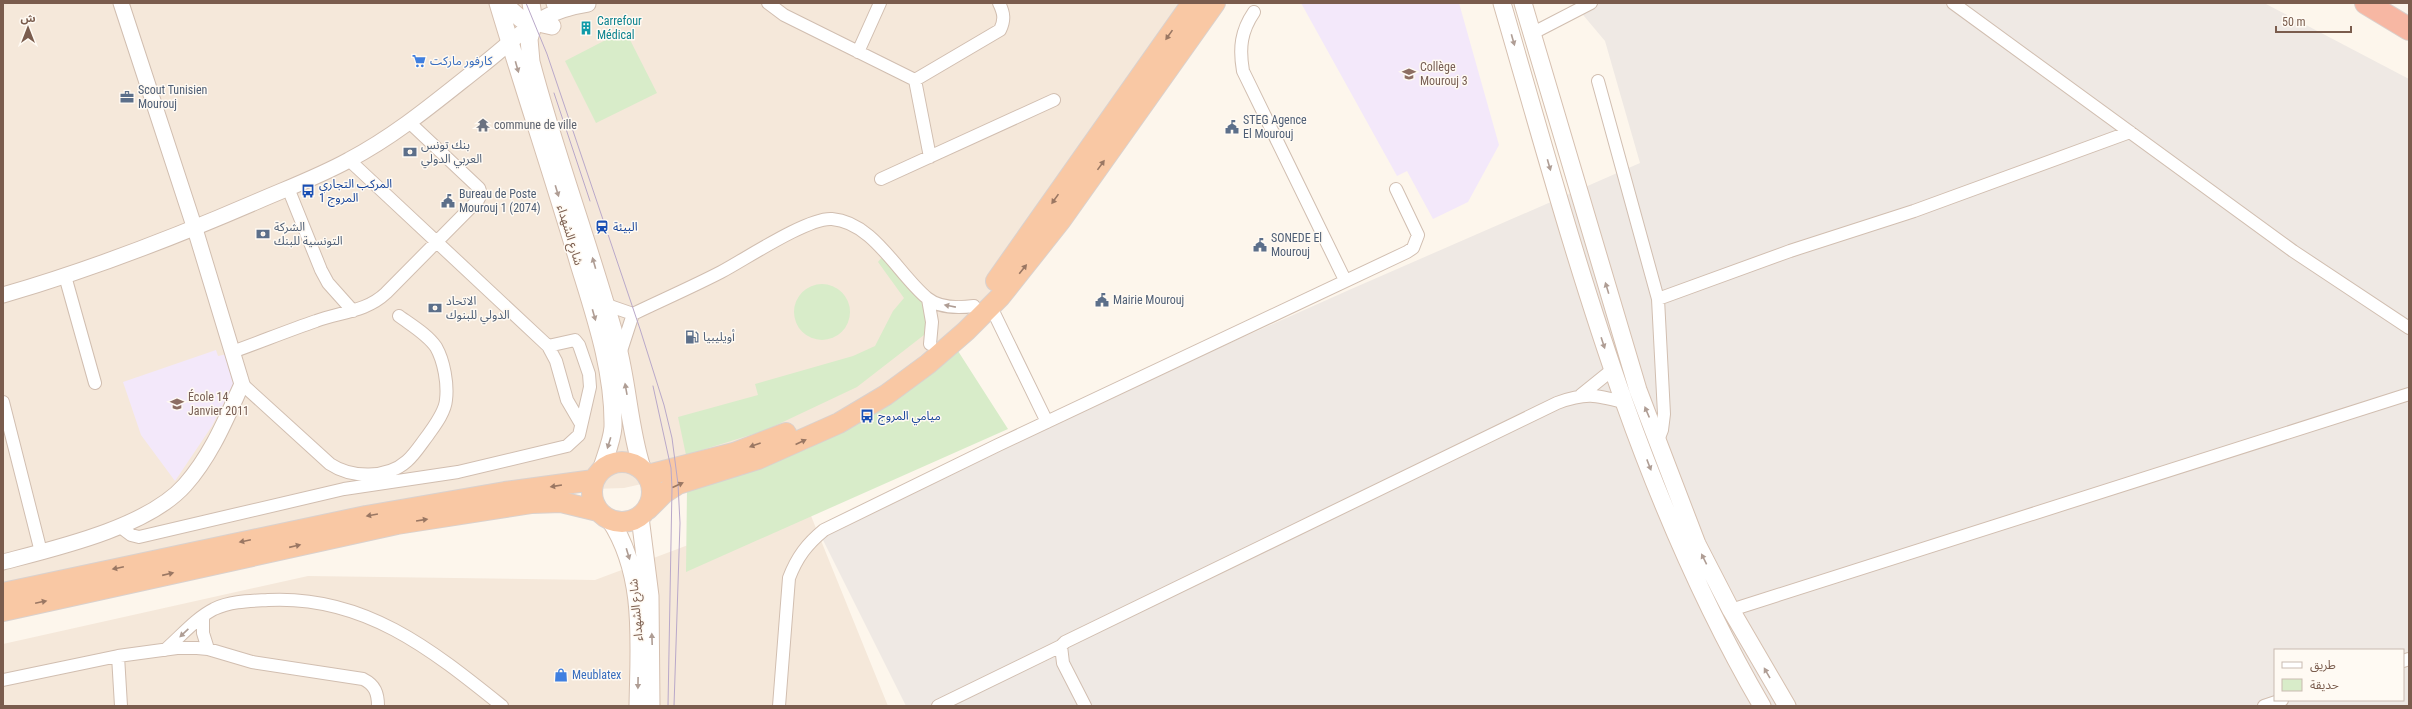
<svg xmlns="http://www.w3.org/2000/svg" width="2412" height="709" font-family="'Roboto Condensed','Noto Sans Arabic',sans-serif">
	<rect width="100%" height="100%" fill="#fdf6ec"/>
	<path fill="#f5e8da" d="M3,3h1178l-160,262 -107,102 -91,56 -124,48 -75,17 -61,2 -560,109z
		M805,501l83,205h-885v-62l305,-68 287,4z"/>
	<path fill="#efe9e4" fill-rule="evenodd" d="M1573,3h691l145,76v627h-1503l-85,-170 259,-126 269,-120 291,-127 -35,-122zM2275,650h128v50h-128z"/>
	<path fill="#f3e8fa" d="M1301,3h158l40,142 -31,57 -35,17 -26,-48 -10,5z
		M216,350l2,6 9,-2 7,29 -22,43 -37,55 -34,-46 -18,-53z"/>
	<path fill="#d8ecc9" d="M625,30l32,63 -61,30 -31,-62z
		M882,257l41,46 4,12 -3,20 -67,52 -91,43 -80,25 -8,-38 80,-22 -3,-11 98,-28 22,-10 18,-35 11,-13 -26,-36z
		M794 312a28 28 0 1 1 56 0a28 28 0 1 1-56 0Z
		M958,351l50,78 -322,143 1,-84 120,-39 75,-41z"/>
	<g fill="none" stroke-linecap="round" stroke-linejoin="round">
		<g stroke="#d1beb0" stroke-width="14">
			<path id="minor" d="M768,3l16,12 131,65 85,-50c5,-10 4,-17 -1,-27
				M1953,3l340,248 116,77
				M1254,12c-13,19 -15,36 -11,59l102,209
				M1533,33l58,-30
				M858,52l22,-49
				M915,80l15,77
				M1598,81l60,218 6,115 -2,16 -4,10
				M349,160l199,186 8,15 11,39 14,24
				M881,179l173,-79
				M288,188l33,82 7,13 25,28
				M65,276l30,107
				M928,299l4,23 -2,22
				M1658,299l132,-48 124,-40 216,-79
				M607,305l26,9
				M991,307l56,115
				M232,352c28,-10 55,-21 84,-31 24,-9 50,-9 70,-28l92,-93 3,-6 -2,-6 -70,-66
				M620,354l13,-40c29,-14 59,-27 88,-42 23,-12 87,-55 111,-53 41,3 66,55 95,79 12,10 32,10 47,8
				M242,384l88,80c21,14 57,15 77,-3 8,-7 14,-17 21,-26 7,-10 17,-23 18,-35 2,-16 -2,-39 -10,-53 -9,-13 -25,-22 -37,-31
				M1581,395l31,-25
				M3,402l38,150
				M119,526l12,9 8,2 205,-48 114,-17 109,-26 12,-11 11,-48 -1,-13 -10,-29 -4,-5 -27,6
				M1731,610l678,-216
				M203,616v17l5,16
				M165,650c16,-14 31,-32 49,-41 17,-8 36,-8 54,-9 96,-5 163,49 234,106
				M118,656l3,50
				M2403,661l6,-2
				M3,680l115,-24 59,-8h20l11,1 44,13 111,17c12,6 15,14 15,27
				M779,706l10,-128c8,-21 18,-34 35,-48l174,-85 409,-193 6,-4 5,-13 -22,-46
				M938,706l123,-60
				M1085,706l-22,-43 -2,-17 4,-4 492,-239c30,-11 39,-8 69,0
				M2264,706l18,-6"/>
		</g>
		<g stroke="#d1beb0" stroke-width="17">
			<path id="tertiary" d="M3,295c87,-25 172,-58 255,-94 30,-13 62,-25 91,-41 48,-25 90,-61 132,-94 39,-30 54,-54 107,-62
				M3,562c54,-14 145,-35 182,-77 26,-29 41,-66 57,-101l-47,-155 -74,-226"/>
		</g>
		<g stroke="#d6c0b0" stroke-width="19">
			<path id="secondary" d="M498,3c26,87 55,173 81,261 16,52 35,107 34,163 -1,14 -8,30 -12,44
				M503,3l18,16 31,7
				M531,3l3,19 -5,17 2,23c25,95 60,187 86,282 11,41 12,84 25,124
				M555,3l13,4
				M1502,3c70,240 133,486 260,703
				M1523,3l115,387 59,154 34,66 56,96
				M640,517l10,79 1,110
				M610,520c36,55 29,123 28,186"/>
		</g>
		<g stroke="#dad1cd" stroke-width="22">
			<path id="trunk" d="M996,281l196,-278
				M592 492a30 30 0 1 1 60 0a30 30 0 1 1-60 0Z
				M648,475l86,-22 52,-20
				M648,509l16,-16 14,-9 80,-25 81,-36 47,-28 42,-31 38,-33 34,-34 61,-77 154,-217
				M3,593l363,-77 139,-24 89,-12
				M3,611l394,-87 135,-21 29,-1 37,9"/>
		</g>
		<g stroke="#dad1cd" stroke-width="24">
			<path id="motorway" d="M2366,3l43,26"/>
		</g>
		<use href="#minor" stroke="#fff" stroke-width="12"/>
		<use href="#tertiary" stroke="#fff" stroke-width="15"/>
		<use href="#secondary" stroke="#fff" stroke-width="17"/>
		<use href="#trunk" stroke="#f9c8a4" stroke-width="20"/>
		<use href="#motorway" stroke="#f7b7a3" stroke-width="22"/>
		<path stroke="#b9a8c9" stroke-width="1" d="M526,3l21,51 93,275 24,76 8,33 6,46 2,39 -6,183
			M554,93l36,108
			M653,386l18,82 1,20 -4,218"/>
	</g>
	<defs><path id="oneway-solid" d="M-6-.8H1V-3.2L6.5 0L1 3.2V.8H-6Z"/></defs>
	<g fill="#9a7763">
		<use href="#oneway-solid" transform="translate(1169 35) rotate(125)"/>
		<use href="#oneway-solid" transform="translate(1101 165) rotate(-54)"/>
		<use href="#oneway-solid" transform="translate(1055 199) rotate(125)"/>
		<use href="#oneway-solid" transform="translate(1023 269) rotate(-51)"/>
		<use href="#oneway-solid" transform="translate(801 442) rotate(-25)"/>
		<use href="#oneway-solid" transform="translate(755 445) rotate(160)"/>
		<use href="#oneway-solid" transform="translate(678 485) rotate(-24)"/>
		<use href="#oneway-solid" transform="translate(556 486) rotate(171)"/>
		<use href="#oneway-solid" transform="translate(372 515) rotate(170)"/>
		<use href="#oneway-solid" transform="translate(422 520) rotate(-9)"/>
		<use href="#oneway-solid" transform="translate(245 541) rotate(168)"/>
		<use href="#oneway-solid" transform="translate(295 546) rotate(-13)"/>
		<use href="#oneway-solid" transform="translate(118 568) rotate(168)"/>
		<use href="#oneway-solid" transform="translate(168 574) rotate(-13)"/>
		<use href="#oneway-solid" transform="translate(41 602) rotate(-12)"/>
	</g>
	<g fill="#af9d94">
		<use href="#oneway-solid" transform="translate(1513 40) rotate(74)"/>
		<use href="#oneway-solid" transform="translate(517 67) rotate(74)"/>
		<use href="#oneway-solid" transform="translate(1549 165) rotate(74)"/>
		<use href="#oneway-solid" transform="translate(557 191) rotate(73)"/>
		<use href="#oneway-solid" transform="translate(594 263) rotate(-106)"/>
		<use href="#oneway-solid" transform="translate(1607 288) rotate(-107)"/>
		<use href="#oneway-solid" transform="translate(950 306) rotate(-169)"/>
		<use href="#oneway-solid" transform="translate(594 315) rotate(74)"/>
		<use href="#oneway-solid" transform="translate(1603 343) rotate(72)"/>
		<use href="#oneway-solid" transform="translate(626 389) rotate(-100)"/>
		<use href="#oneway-solid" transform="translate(1647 412) rotate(-113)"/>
		<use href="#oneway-solid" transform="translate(609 443) rotate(107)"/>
		<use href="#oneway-solid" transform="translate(1649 465) rotate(69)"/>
		<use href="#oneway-solid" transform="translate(628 554) rotate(73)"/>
		<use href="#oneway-solid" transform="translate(1704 559) rotate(-116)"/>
		<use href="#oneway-solid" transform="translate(184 633) rotate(137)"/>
		<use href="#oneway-solid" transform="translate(652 639) rotate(-92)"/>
		<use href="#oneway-solid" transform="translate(1767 673) rotate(-120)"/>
		<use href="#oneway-solid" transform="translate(638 683) rotate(91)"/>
	</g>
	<defs>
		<g id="building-bare" transform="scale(1.08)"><path d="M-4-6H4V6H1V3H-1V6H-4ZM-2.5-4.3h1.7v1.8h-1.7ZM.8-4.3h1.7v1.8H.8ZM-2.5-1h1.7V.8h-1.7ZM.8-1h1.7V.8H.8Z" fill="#0f9aa8" stroke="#fffaf3" stroke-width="2.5" paint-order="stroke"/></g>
		<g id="supermarket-bare" transform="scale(1.08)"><path d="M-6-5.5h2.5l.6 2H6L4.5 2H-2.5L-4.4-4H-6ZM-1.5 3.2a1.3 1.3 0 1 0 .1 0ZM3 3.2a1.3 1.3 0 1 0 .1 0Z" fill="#3f7fe0" stroke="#fffaf3" stroke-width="2.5" paint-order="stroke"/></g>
		<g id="school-bare" transform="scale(1.08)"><path d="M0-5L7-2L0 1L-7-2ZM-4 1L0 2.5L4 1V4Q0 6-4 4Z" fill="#8d6e63" stroke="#fffaf3" stroke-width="2.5" paint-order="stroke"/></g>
		<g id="office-bare" transform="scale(1.08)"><path d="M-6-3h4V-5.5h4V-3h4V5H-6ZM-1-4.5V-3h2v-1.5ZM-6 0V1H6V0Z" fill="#5c6f8a" stroke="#fffaf3" stroke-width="2.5" paint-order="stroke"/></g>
		<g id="temple-bare" transform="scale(1.08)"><path d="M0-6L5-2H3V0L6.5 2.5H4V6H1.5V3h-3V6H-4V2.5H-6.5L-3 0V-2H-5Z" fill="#6b7280" stroke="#fffaf3" stroke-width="2.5" paint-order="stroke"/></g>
		<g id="civic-bare" transform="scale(1.08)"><path d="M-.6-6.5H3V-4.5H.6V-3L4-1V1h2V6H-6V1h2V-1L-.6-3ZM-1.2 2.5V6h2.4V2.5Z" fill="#5c6f8a" stroke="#fffaf3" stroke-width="2.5" paint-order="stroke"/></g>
		<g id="bank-bare" transform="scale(1.08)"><path d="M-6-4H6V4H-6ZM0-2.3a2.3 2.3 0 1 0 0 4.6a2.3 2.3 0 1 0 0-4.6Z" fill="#5c6f8a" stroke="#fffaf3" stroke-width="2.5" paint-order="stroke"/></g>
		<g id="bus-bare" transform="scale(1.08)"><path d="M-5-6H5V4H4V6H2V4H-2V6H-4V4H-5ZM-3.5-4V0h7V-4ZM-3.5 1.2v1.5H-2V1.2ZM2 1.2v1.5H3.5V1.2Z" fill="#1a4fb4" stroke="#fffaf3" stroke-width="2.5" paint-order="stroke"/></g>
		<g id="station-bare" transform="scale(1.08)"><path d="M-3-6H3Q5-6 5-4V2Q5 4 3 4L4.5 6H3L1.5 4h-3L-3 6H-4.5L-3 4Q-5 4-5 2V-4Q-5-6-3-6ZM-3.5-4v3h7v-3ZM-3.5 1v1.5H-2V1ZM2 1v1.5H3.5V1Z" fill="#1a4fb4" stroke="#fffaf3" stroke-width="2.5" paint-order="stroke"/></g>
		<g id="fuel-bare" transform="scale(1.08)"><path d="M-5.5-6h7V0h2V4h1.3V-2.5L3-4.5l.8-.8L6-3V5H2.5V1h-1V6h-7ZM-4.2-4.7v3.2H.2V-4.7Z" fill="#5c6f8a" stroke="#fffaf3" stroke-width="2.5" paint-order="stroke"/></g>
		<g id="shop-bare" transform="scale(1.08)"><path d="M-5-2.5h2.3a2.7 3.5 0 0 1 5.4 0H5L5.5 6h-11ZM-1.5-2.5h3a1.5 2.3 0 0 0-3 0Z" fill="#3f7fe0" stroke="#fffaf3" stroke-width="2.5" paint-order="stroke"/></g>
	</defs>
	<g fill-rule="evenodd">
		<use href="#building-bare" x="586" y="28"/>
		<use href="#supermarket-bare" x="419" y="61"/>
		<use href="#school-bare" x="1409" y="74"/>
		<use href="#office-bare" x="127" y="97"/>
		<use href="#temple-bare" x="483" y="125"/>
		<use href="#civic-bare" x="1232" y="127"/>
		<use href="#bank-bare" x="410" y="152"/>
		<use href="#bus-bare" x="308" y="191"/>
		<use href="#civic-bare" x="448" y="201"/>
		<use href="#station-bare" x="602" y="227"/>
		<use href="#bank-bare" x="263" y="234"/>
		<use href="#civic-bare" x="1260" y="245"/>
		<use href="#civic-bare" x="1102" y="300"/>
		<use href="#bank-bare" x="435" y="308"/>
		<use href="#fuel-bare" x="692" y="337"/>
		<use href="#school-bare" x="177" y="404"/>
		<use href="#bus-bare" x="867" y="416"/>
		<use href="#shop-bare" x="561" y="675"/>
	</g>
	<g text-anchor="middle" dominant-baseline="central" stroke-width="3" stroke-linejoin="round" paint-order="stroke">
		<g font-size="12" fill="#0d838f" stroke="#fffaf3" text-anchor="start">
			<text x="597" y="21">Carrefour<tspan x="597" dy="14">Médical</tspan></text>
		</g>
		<g font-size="12" fill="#366cbe" stroke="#fffaf3" text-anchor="start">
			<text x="430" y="61">كارفور ماركت</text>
			<text x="572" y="675">Meublatex</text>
		</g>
		<g font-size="12" fill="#785e54" stroke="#fffaf3" text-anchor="start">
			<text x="1420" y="67">Collège<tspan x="1420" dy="14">Mourouj 3</tspan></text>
			<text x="188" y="397">École 14<tspan x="188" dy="14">Janvier 2011</tspan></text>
		</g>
		<g font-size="12" fill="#4e5e75" stroke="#fffaf3" text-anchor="start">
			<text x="138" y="90">Scout Tunisien<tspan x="138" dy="14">Mourouj</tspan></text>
			<text x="1243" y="120">STEG Agence<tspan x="1243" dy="14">El Mourouj</tspan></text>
			<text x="421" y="145">بنك تونس<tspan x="421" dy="14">العربي الدولي</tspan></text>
			<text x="459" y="194">Bureau de Poste<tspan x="459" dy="14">Mourouj 1 (2074)</tspan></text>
			<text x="274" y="227">الشركة<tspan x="274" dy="14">التونسية للبنك</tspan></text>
			<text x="1271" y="238">SONEDE El<tspan x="1271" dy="14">Mourouj</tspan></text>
			<text x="1113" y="300">Mairie Mourouj</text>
			<text x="446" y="301">الاتحاد<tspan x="446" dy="14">الدولي للبنوك</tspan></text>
			<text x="703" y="337">أويليبيا</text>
		</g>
		<g font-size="12" fill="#5b616d" stroke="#fffaf3" text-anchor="start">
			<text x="494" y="125">commune de ville</text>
		</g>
		<g font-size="12" fill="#164399" stroke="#fffaf3" text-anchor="start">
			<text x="319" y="184">المركب التجاري<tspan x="319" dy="14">المروج 1</tspan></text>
			<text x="613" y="227">البيئة</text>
			<text x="878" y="416">ميامي المروج</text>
		</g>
		<g font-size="12" fill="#7a5c4d" stroke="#fffaf3">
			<text transform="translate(570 235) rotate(73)">شارع الشهداء</text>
			<text transform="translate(636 610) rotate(-95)">شارع الشهداء</text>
		</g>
	</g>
	<rect width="2412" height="709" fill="none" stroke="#7a5c4d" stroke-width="8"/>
	<rect x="2274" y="649" width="130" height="52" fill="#fffaf3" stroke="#cabbb1"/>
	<rect x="2282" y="662" width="20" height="6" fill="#ffffff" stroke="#cabbb1"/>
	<text x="2310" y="669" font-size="12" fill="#7a5c4d">طريق</text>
	<rect x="2282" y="679" width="20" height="12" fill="#d8ecc9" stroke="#cabbb1"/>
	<text x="2310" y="689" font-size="12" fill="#7a5c4d">حديقة</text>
	<g transform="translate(28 28)" stroke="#fffaf3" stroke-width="3" paint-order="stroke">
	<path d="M0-3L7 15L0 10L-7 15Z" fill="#7a5c4d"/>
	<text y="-6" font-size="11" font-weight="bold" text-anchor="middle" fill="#7a5c4d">ش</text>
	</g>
	<path d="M2276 26v6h75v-6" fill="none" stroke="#7a5c4d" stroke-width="2"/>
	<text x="2282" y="26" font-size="12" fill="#7a5c4d" stroke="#fffaf3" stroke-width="3" paint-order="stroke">50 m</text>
</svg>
